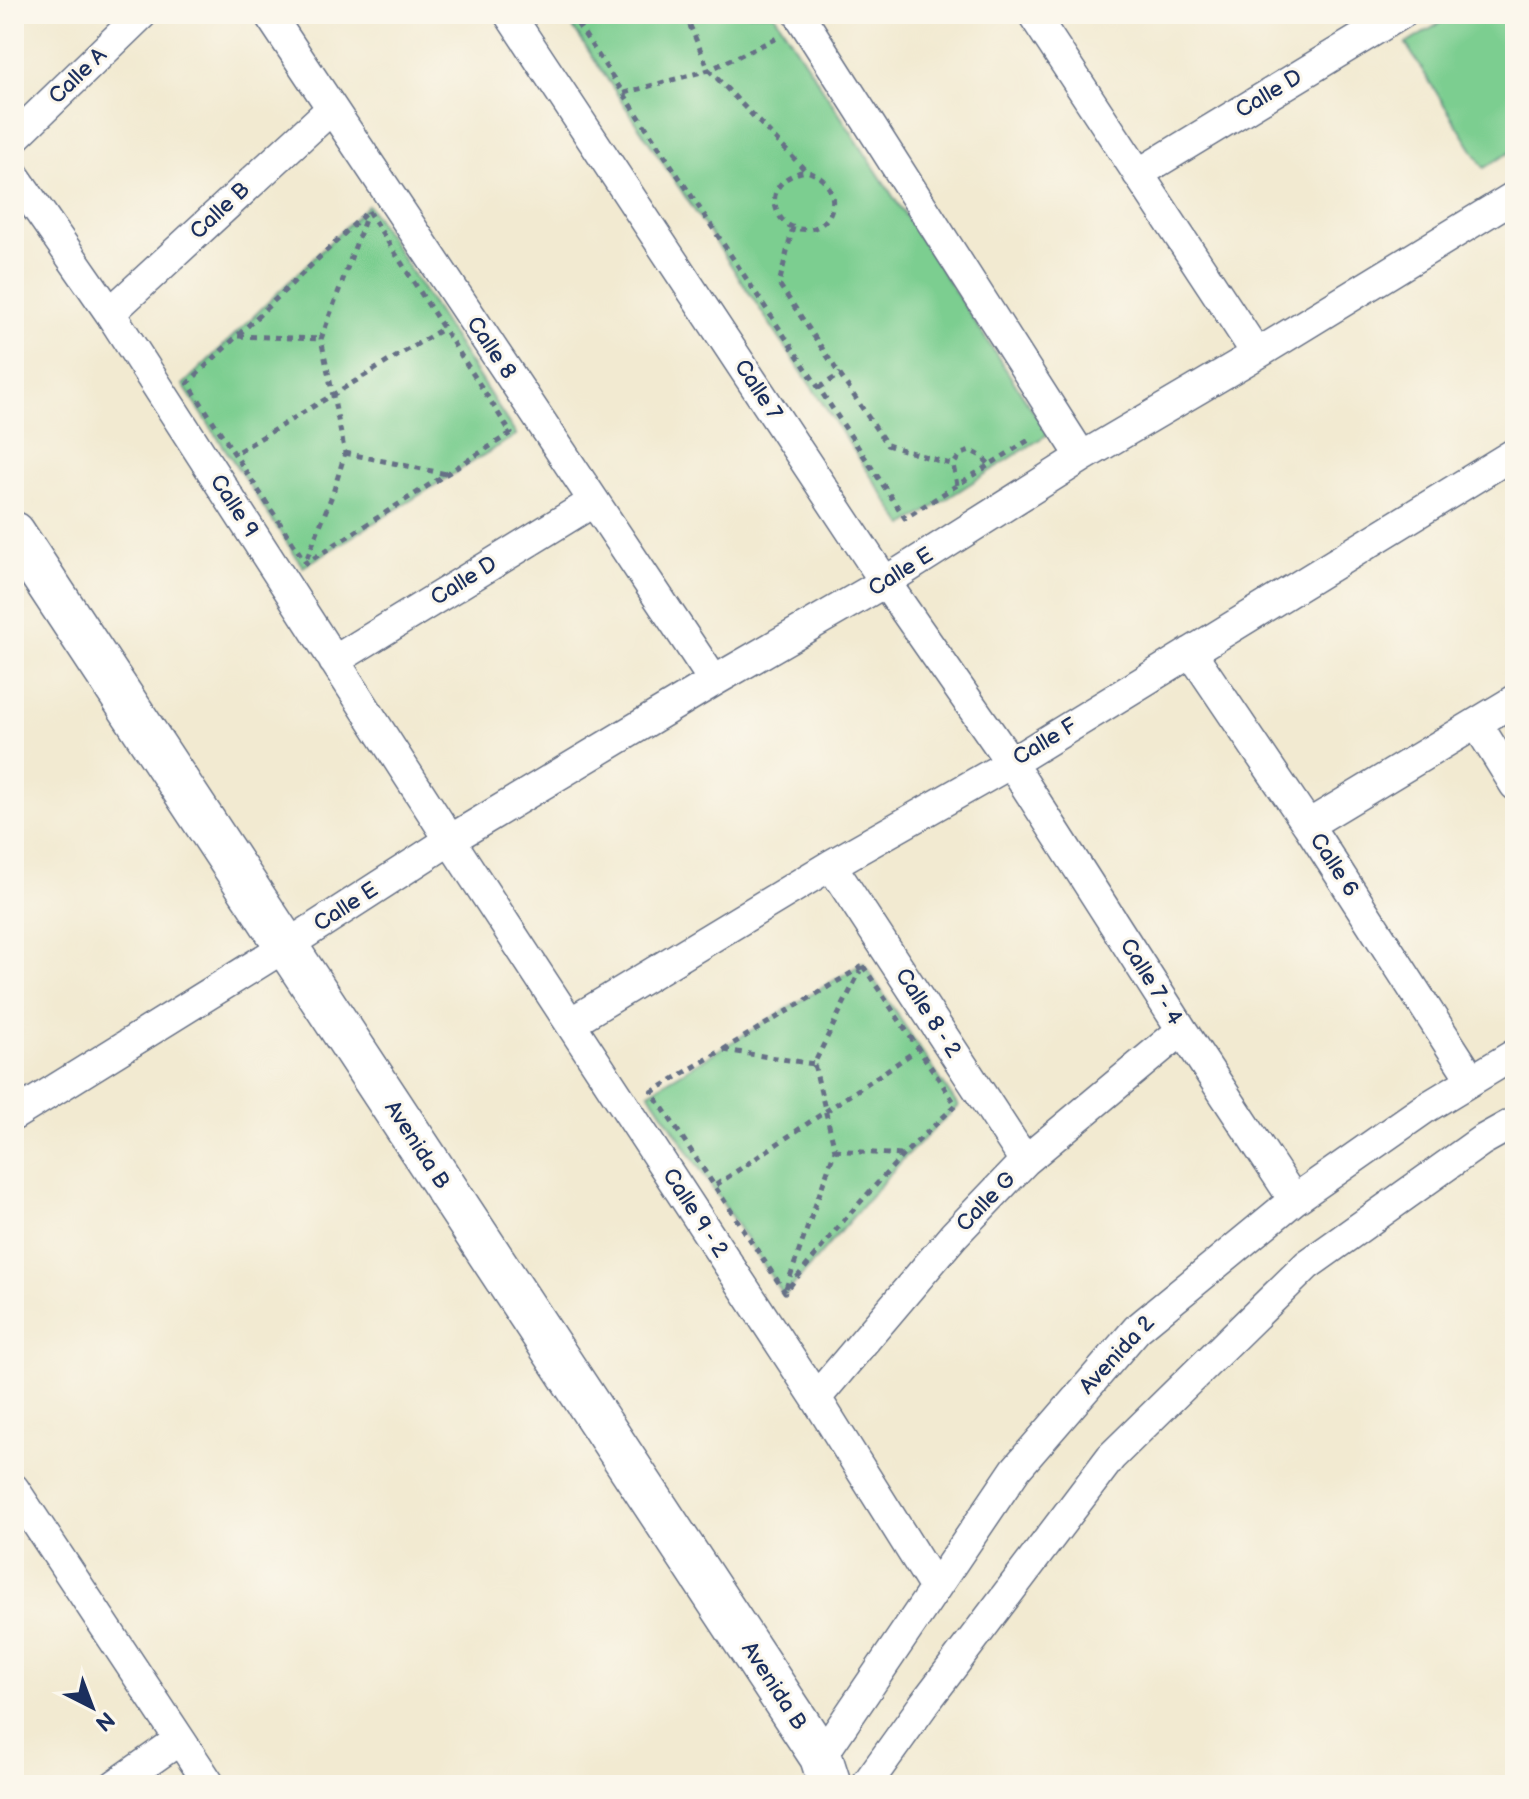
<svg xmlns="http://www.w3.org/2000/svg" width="1529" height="1799" font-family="'Balsamiq Sans',sans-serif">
	<rect width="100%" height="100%" fill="#fbf7ec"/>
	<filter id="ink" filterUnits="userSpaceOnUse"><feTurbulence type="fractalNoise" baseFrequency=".0125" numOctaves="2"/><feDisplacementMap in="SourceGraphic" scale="16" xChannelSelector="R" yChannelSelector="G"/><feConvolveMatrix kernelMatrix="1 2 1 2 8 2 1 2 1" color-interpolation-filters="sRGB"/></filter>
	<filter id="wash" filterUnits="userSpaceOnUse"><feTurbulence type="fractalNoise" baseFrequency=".006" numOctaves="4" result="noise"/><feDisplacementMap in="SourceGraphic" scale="32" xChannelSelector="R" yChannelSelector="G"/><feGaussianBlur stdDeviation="1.8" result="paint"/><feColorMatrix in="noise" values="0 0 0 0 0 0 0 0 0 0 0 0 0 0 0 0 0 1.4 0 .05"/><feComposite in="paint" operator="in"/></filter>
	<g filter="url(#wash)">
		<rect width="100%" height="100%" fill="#f2ead1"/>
		<path fill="#7bce90" stroke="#4b7e77" stroke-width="2" d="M564,14h210l274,420 -144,92z
			M1455,14h60v135l-31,19 -78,-124z
			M368,205l148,230 -213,132 -120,-182z
			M863,963l95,143 -55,53 -119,137 -135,-204z"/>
	</g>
	<g filter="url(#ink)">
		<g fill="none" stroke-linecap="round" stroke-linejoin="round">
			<g stroke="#667086" stroke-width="33">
				<path id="street" d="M269,14l445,667
					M509,14l376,568 126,181 171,267 112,170
					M799,14l283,443
					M1033,14l224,340
					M14,138l128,-124
					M1138,174l263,-160
					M14,175l96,138 340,527 366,558 119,190
					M110,313l221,-204
					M1191,652l117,173 164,255
					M334,661l259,-159
					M1477,724l38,61
					M1308,825l207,-125
					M831,865l194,296
					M570,1023l261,-158 180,-102 504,-310
					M14,1115l272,-169 164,-106 264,-159 171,-99 197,-125 175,-103 258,-158
					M816,1398l138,-163 71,-74 157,-131
					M14,1489l196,296
					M821,1757l195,-288 121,-140 157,-129 130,-91 91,-55
					M115,1785l64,-45
					M866,1785l58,-81 187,-247 196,-192 174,-124 34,-19"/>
			</g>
			<g stroke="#667086" stroke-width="45">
				<path id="secondary" d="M14,533l807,1224 9,28"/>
			</g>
			<path stroke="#667086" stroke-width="5" stroke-dasharray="6 6" stroke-linecap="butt" d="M571,14l334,504 127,-80
				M685,14l24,56 97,101c43,13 29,64 -7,58 -9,-2 -16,-6 -20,-14 -13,-24 5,-40 27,-44
				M624,93l85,-23 68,-32
				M368,211l143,222 -205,130 -118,-180z
				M793,227l-14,57 108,161 66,20
				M238,336l83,3
				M819,388l21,-14
				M239,451l200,-120
				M345,453l101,21
				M957,485l-4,-20 8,-11 10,-3 10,5 9,9
				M307,558l26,-65 12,-40 -24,-114 45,-122
				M863,966l93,139 -53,50 -58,64 -60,73 -133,-200z
				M724,1050l90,14
				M835,1150l66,5
				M716,1185l198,-133
				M786,1288l49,-138 -21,-86 46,-93"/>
			<use href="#street" stroke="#fff" stroke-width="30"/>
			<use href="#secondary" stroke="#fff" stroke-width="42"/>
		</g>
	</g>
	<g text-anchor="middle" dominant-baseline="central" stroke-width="6" stroke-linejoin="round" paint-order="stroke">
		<g font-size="22" fill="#1b2f5e" stroke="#fbf7ec">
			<text transform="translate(78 76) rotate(-44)">Calle A</text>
			<text transform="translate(1269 94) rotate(-31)">Calle D</text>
			<text transform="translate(220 211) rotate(-43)">Calle B</text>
			<text transform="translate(491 348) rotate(56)">Calle 8</text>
			<text transform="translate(758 390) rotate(56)">Calle 7</text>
			<text transform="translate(234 506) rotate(57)">Calle 9</text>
			<text transform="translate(901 572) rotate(-32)">Calle E</text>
			<text transform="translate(464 581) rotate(-32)">Calle D</text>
			<text transform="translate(1045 742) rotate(-31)">Calle F</text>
			<text transform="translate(1334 865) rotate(57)">Calle 6</text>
			<text transform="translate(346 907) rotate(-33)">Calle E</text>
			<text transform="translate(1151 982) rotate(58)">Calle 7 - 4</text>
			<text transform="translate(928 1013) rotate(57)">Calle 8 - 2</text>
			<text transform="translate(417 1145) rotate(57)">Avenida B</text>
			<text transform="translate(986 1202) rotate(-46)">Calle G</text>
			<text transform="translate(695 1213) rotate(57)">Calle 9 - 2</text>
			<text transform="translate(1117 1355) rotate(-47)">Avenida 2</text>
			<text transform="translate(774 1686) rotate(57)">Avenida B</text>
		</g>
	</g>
	<rect width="1529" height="1799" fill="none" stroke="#fbf7ec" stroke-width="48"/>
	<g transform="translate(92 1707) rotate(138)" stroke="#fbf7ec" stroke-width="6" paint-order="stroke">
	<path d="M0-6L14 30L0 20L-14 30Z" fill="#1b2f5e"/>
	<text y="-12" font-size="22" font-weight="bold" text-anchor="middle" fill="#1b2f5e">N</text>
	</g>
</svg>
